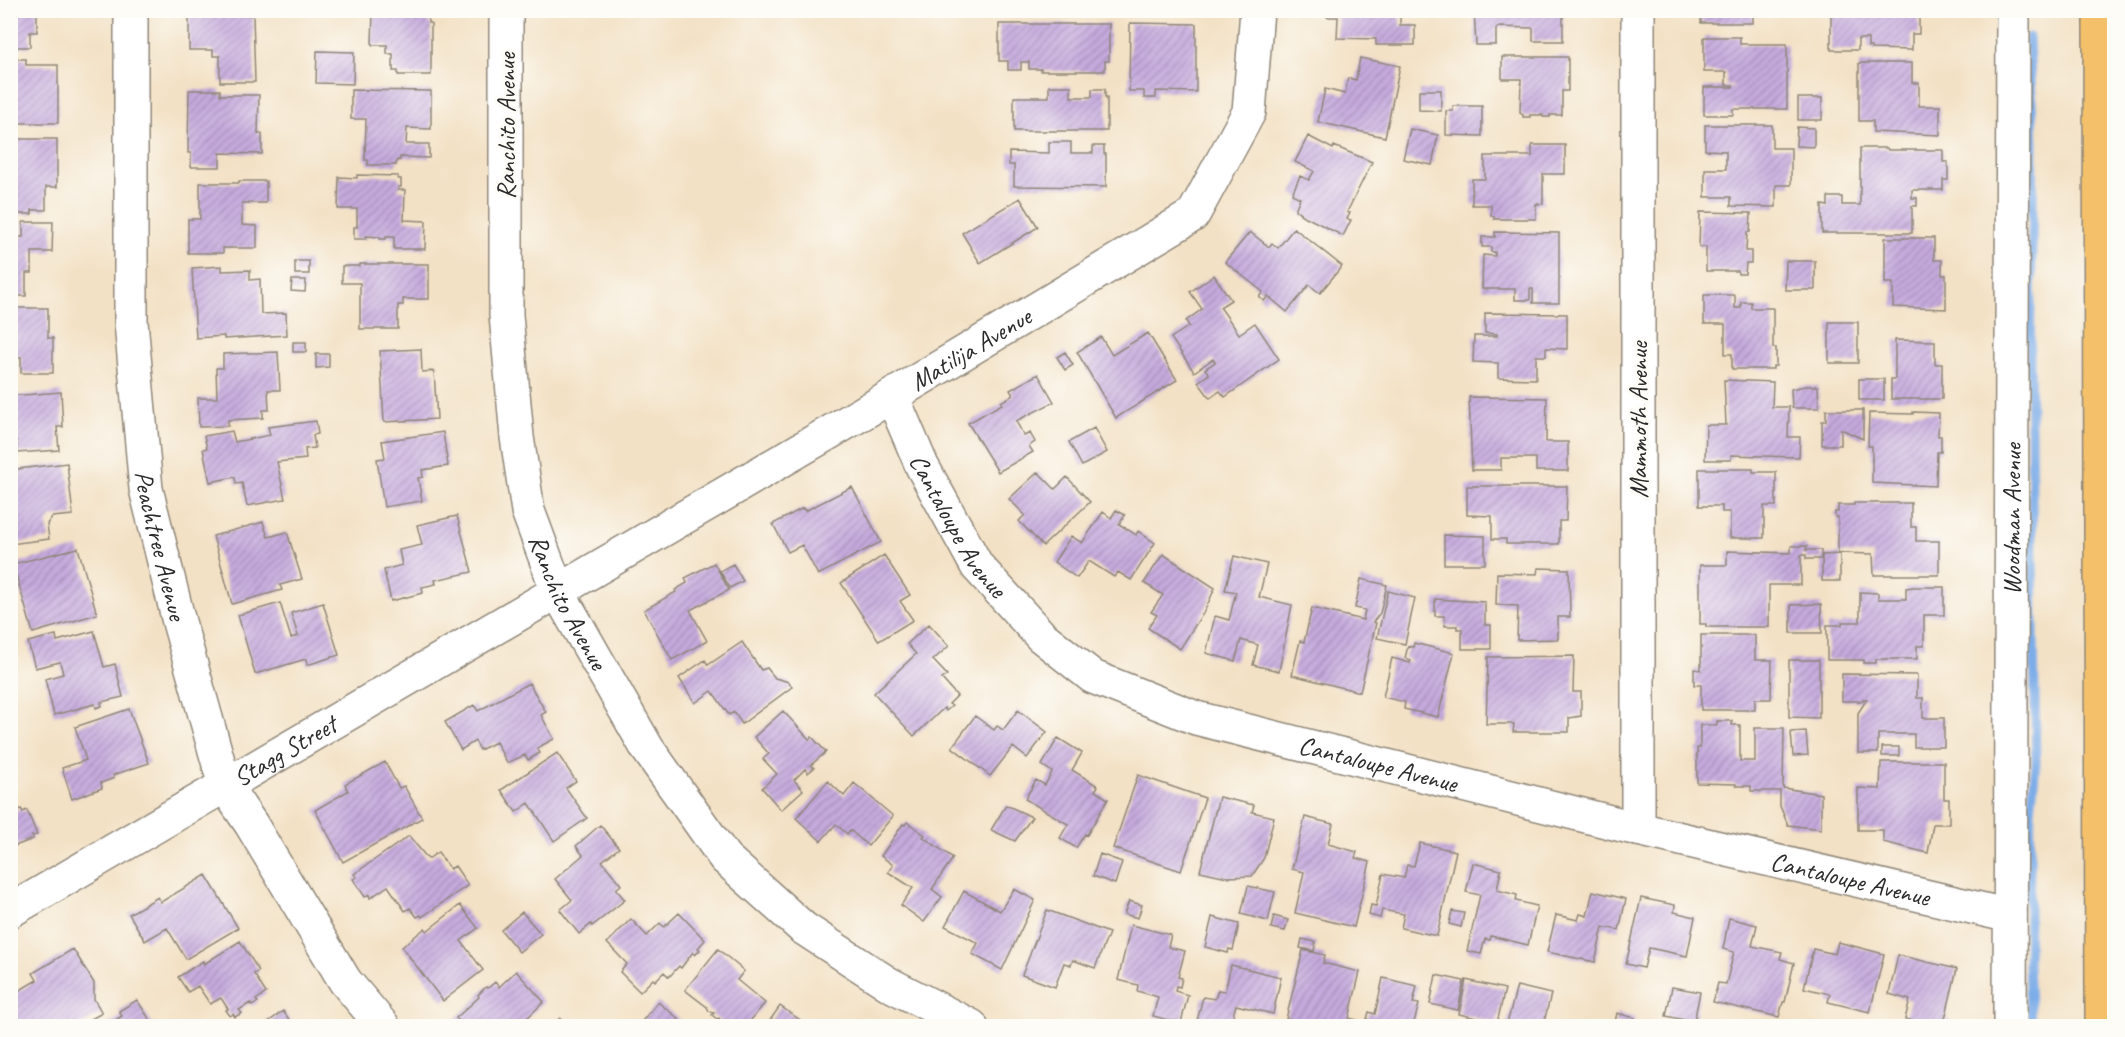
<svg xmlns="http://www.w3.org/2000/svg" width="2125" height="1037" font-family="Caveat,sans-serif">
	<defs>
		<pattern id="building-hatch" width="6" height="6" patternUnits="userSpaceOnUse" patternTransform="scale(1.5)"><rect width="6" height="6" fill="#c6aade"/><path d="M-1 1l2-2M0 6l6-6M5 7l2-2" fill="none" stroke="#a18bb4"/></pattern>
	</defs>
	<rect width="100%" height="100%" fill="#fdfcf7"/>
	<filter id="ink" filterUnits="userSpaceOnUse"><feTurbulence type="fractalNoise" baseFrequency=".0167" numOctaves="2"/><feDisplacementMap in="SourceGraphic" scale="12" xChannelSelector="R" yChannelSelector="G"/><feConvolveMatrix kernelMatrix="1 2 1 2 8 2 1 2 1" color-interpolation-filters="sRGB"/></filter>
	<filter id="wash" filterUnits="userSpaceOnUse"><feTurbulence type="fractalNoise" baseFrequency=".008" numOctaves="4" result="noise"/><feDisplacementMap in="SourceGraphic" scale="24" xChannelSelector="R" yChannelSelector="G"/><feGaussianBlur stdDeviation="1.35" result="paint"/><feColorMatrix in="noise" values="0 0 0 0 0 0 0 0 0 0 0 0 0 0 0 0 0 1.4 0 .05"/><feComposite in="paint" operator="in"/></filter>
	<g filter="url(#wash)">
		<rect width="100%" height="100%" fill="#f3e1c5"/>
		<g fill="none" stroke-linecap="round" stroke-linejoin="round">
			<path stroke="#7dade8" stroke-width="9" d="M2029,37l5,108 -4,213 6,405 -5,49 -3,152 3,62"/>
		</g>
		<g id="blocks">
			<path fill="url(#building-hatch)" d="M10,10h27v22h-7v15h-20z
				M373,10h55v13h3v52h-33v-4h-5v-17h-6v-9h-15z
				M1327,10h73v15h15v20h-39v-6l-39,-1 1,-21h-11z
				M1474,10l89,2v29h-30v-13l-35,-1 -2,2v16h-20z
				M1701,10h52v13h-52z
				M1856,10h63v24h-7v16l-41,-1v-2h-3v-8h-10v11h-27v-35l25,1z
				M189,12h49v3h15l2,67h-35v-26h-7v-6h-24z
				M1130,23l66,1v68l-40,-1v7h-12v-7h-15z
				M999,24h110v37h-4v10h-64v-2h-12v-7h-8v8h-13v-9h-9z
				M1704,37h36v7h47v65h-54v6h-29v-28h29v-2h-7v-13h-22z
				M317,51l37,1 -1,32 -37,-1z
				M1502,57h66v34h-6v24h-12v2h-7v-2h-13v2h-7v-2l-3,-2 1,-34h-19z
				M1360,58l40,8 -15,71 -67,-15 7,-33 20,5 3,-16 8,2z
				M10,59h16v6h32v58h-48z
				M1859,63h53v20h7v23h21v29l-67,-3v-11h-14z
				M1049,86h22v11h21v-8h13v8h2v34h-93v-34h35z
				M189,90h31v5h39l-1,39h4v20l-42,-1v14h-29v-14h-3z
				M351,90l80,1v38l-24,-1 -1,16h23v14l-29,-1v3h-3l-1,5h-28v-5h-3l1,-41h-15z
				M1419,90h22v21l-22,-1z
				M1798,98h24v22h-24z
				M1453,106h29v30l-36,-1v-24h7z
				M1705,125h67v23h19v37h-15v22l-45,-1v-9h-26v-28h21v-18l-21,-1z
				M1797,127l17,1v19l-18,-1z
				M1410,129l28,6 -6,30 -29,-6z
				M1308,136l25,13 1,-3 38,16 -25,50 3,1 -3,6 4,1 -8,16 -43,-22 1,-1 -6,-3 5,-12 -8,-4 8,-18 9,4 5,-9 -19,-9z
				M10,139h47v48h-11v23h-14v4h-14v-4h-8z
				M1049,142h22v11h22v-7h11v8h2v33l-92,-1v-21h-5v-13l40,1z
				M1532,145h33v29h-22v30h-7v15h-42v-3h-3v-11h-19v-26h13v-23h47z
				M1860,148h27l1,2h55v12h5v18h-5v10h-31v8h5v8h-5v27h-90v-28l6,1v-9h14v8h18z
				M357,175l41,1v3h3v8h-3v3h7l-1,30 22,1 -1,28h-31v-12h-8v2h-6v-2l-14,-1v3h-12v-12h3v-18h-19l1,-32 18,1z
				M239,181h27v22h-24v22l15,1v22h-34v5h-35v-34h12v-36h39z
				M1020,198l18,29 -58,36 -18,-30z
				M1700,212l51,1 -1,19h-3l-1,19h5v12h-5l-1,11h-7v-3h-32v-24h-7z
				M23,222h30l-1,30h-20v21h-6v23h-12v3h-4v-62h13z
				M1294,228l48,38 -22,27 -11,-8 -22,27 -19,-16 -4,5 -5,-4 4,-5 -38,-30 25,-30 19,15 3,-4 6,5z
				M1495,232l64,1v70h-26v-14h-3v11h-15v-11h-33l1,-34 12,1v-4h-4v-5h-9v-10h13z
				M1885,238h49v22h8v15h4v34l-53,-2v-24h-8z
				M295,261h14v13h-14z
				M1786,261h29v29h-30z
				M360,264h69v35h-26v6h-5v24h-38v-46h-18v-17h18z
				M222,266v5l28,-1v10l10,-1 1,35 25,-1 1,22 -63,4v-3l-28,2 -4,-70z
				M1214,275l17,25 -11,7 19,27 16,-11 24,36 -54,38 -5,-6 -10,7 -12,-16 11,-8 -4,-5 10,-7 -2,-3 -19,13 -23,-34 18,-12 -3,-5 16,-12 -12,-17z
				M292,280h14l-1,12 -14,-1z
				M1704,295h31v13h6v-6h10v6h22v40h3v18h-3v3h-41v-15h-7v-30h-21z
				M10,308h38v30h5v35h-32v-16h-11z
				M1485,313l82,1v35l-21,-1v8h-10v23l-38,-1v-15l-25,-1 1,-26h23v-2l-12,-1z
				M1829,322h29v41h-29z
				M1148,333l29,47 -61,38 -39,-66 24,-15 11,18z
				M1895,340l40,1v23h7v35h-51v-20h4z
				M293,342h13v10h-13z
				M421,349l1,23 12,-1 3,48 -53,3 -4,-71z
				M278,352l2,38h-12l1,20h-6v8l-35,2v6l-29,1 -1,-29h19l-1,-30h7v-14z
				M1065,352l8,13 -8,5 -8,-13z
				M316,354h13v13l-13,1z
				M1038,374l16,28 -38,19 8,15 6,-3 5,9 -6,4 4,6 -35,20 -30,-49 34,-19 -1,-2 12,-7 -3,-5z
				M1859,379h25v21h-25z
				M1724,380l49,2 -1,25h17l-1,30h12l-1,20 -68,-2v5h-26l1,-35h20z
				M1805,386h13l1,22h-27l-1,-19z
				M61,392l2,35h-6l2,23 -42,3v-12h-7v-45z
				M1469,397l78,1 -1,44h22v29h-32v-13h-35v12h-29z
				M1826,410h37v29l-22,-10v16h-19v-24h4z
				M1913,412l26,1 -1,23h3v16h-4l-1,34 -64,-3v-37h-4l1,-33 44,1z
				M316,421l2,13 -5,1 2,13 -10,1 1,10 -29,3 8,37 -38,7 -5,-23 -6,1 -1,-7 -25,5 -7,-33 4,-1 -3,-12 28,-5 3,11 35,-7 -2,-8z
				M1094,428l13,24 -25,14 -13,-24z
				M443,432l5,34 -26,4 1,7 -5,1 4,23 -38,6 -7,-48 8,-1 -3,-17z
				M67,463l6,52 -21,2 -5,7 2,15 -39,5v-74z
				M1699,469h54v3h23v34h-12v32h-34v-26h-8v-6h-23z
				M1038,472l17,17 12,-12 23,25 -47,44 -24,-25 6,-6 -16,-16z
				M1467,486h100l-1,35h-7v23h-53v-5h-14v-23l-25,-1z
				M852,487l29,55 -63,33 -16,-30 -14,7 -15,-28 30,-16 2,3z
				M1854,503h57v24h5v14h23v34h-65l-1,-21 -35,-1v-36h-3v-5h3v-7h16z
				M1116,510l9,5 -6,9 17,11 2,-4 17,12 -24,37 -13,-8 -4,5 -25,-16 -12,17 -23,-16 17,-26 11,7 21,-31 8,6z
				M457,516l15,56 -37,8 1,4 -14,3 1,6 -32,8 -7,-31 18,-5 -3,-15 23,-5 -5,-20z
				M263,522l5,15 19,-5 15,47 -22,6 2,5 -50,14 -19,-68z
				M1444,535l41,1v28h-41z
				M1791,546h16l-1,4h15v9h-15v-4h-5v30h-32v42h-63v-3h-6v-59h27v-14l64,2z
				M78,548l19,66 -64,19 -20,-69z
				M1163,554l52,34 -10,22 -25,39 -32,-21 9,-13 -6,-3 12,-17 -19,-12z
				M1840,554v27h-18v-26z
				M884,555l26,40 -10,6 13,19 -34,21 -38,-58z
				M1234,556l33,8 -8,33 33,8 -13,66 -26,-6 5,-20 -17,-5 -6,21 -29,-8 9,-37 14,4 7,-28 -11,-2z
				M714,563l15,27 -39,20 17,31 -35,19 -28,-50 32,-18 -1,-2 12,-7 -2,-5z
				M733,564l10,17 -13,7 -10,-17z
				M1538,568l31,1 1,48h-12v22l-41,1 1,-34 -22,-1 1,-32 40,1z
				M1361,579l26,6 -7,28 -7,9 3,1 -16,69 -68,-17 8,-34 4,1 8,-34 51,12 2,-10 -10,-2z
				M1913,587h31v28h-20v31h-7v13h-41v4h-12v-3h-37v-35h15v-3h18v-30l18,1v6h28v-11z
				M1388,591l27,7 -10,46 -28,-6z
				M1435,599l50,3v23h6v24h-29v-20h-5v-3h-12l-1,-10h-9z
				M280,603l11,35 7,-2 -7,-23 32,-10 16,52 -32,10 -1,-6 -51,15 -17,-59z
				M1821,604l1,29h-31v-28z
				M929,624l20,22 -16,14 14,15 -5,4 15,17 -8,8 3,2 -6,5 -2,-3 -30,28 -40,-43 42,-39 -9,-10z
				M94,631l10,36 11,-3 8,33 -22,5 1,4 -6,2 -1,-4 -41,11 -9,-36 18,-5 -3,-12 -25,6 -7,-26 28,-7 1,6z
				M1701,635h54v25h17l-1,39h-16v11h-54v-25h-7v-16l7,1z
				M742,642l19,28 6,-2 8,10 14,4 3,5 -50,37 -8,-12 -5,3 -17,-24 -17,12 -16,-25 26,-18 3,5z
				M1414,643l40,10 -16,64 -34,-8 1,-7 -22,-5 9,-39 18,5 1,-3 -6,-2 3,-12 5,1z
				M1574,656l-1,36h8v24l-12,2v14h-56l1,-8h-28l2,-67z
				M1789,660h30v58l-30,-1z
				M1842,674l75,1v23h6v20h21v29h-30v-13h-36v19h-20v-40l9,-14h-4v2h-21z
				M529,683l17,29 -5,3 13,24 -17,9 3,5 -12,7 -3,-5 -18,8 -11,-21 -16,8 -5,-9 -14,9 -16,-28 29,-17 4,6z
				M129,709l20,54 -36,12 1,3 -13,5 1,5 -30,11 -10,-31 24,-8 -11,-33z
				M1018,710l29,22 -20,26 -14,-11 -23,29 -38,-29 23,-31 19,14 3,-4 6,4z
				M783,711l26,28 3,-2 14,15 -15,13 3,3 -6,5 -3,-4 -11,11 9,10 -22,20 -19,-22 15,-14 -14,-15 6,-5 -15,-17z
				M1717,721h15v4h8v36h15v-33h29l-1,60 38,6v35l-33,-4 -8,-19v-15h-29v-5h-15v-2l-39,-1v-35h3v-23h17z
				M1806,731l2,24 -15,1 -2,-24z
				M1058,738l24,15 -10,17 26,16 -3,5 13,8 -21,36 -2,-1 -9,14 -16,-10 8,-14 -43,-25 11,-19 9,5 7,-13 -10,-7z
				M1882,747h17v9h-17z
				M557,753l19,28 -10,7 21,30 -33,23 -25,-38 -13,9 -15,-22z
				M385,762l14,26 5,-2 18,32 -79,44 -28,-52 33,-19 -3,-7z
				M1881,762h63v37h5v25h-16l-5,29 -45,-11v-12h-25v-42l22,1z
				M1138,775l67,23 -24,73 -68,-23z
				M828,781l16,15 10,-13 39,33 -25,30 -18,-16 -3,4 -11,-10 -15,17 -25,-23z
				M1219,797l35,8 -2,7 22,5 -10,41 -12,18 -25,1 -27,-6z
				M1006,805l26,12 -17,24 -24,-11z
				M21,809l2,3 4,-2 10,25 -5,1 1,3 -23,9v-35z
				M1305,817l28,7 -5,20 29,8 -2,6 15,4 -16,65 -59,-14 9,-41 -12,-3z
				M907,822l18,13 -2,2 30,21 -21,31 10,8 -18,25 -23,-17 12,-17 -25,-16 5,-7 -12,-9 22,-32 2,1z
				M600,825l19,23 -17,13 19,24 -5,4 9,11 -33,26 -1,-2 -12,10 -19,-24 12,-10 -17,-21 28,-24 -7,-9z
				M409,836l19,23 10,-7 12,17 5,-3 13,19 -46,32 -1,-2 -4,2 -7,-9 -5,3 -17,-25 -18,12 -1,-4 -4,3 -12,-18 4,-2 -3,-3z
				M1420,843l36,8 -19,85 -36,-8 3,-14 -22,-4 -2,8 -11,-3 2,-10 5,1 7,-32 21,4 3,-13 7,1z
				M1100,854l22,8 -7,22 -22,-8z
				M1473,863l28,7 -4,20 20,5 -1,6 21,5 -9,39 -37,-9 -1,4 -5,-1 -4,15 -14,-3 13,-56 -14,-3z
				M206,875l32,53 -52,31 -19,-31 -22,13 -16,-27 29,-17 3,5z
				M1248,886l27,6 -7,29 -27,-7z
				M1014,889l21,11 -33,70 -30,-16 6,-11 -33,-17 19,-35 36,20z
				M1593,891l33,8 -7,31 -16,-3 -8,35 -48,-10 9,-37 22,5 2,-6 7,2z
				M1641,898l34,7 -1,7 21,5 -8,39 -38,-8 -5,20 -18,-4z
				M1129,901l13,4 -4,13 -14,-4z
				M460,905l18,23 -17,13 22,29 -40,31 -41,-54 23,-19 2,3z
				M1047,910l62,23 -14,35 -22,-8 -2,5 -7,-2 -9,24 -33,-12z
				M1452,911l12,2 -3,14 -12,-3z
				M522,912l19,22 -22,18 -18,-22z
				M679,913l26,27 -7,8 2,2 -5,5 -2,-3 -12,16 -2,-2 -10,11 -5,-5 -9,9 -2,-2 -13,13 -20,-20 7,-8 -20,-21 24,-24 16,17 13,-13 4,4z
				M1274,916l14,4 -3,11 -14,-3z
				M1212,917l27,7 -6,26 -4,-1 -1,4 -23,-6z
				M1729,918l28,7 -5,21 30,6 -2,7 14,4 -9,39h-2l-4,15 -66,-15 5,-19 8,1 8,-32 -11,-3z
				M1131,925l40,10 -3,12 17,4 -7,26 4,1 -2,9 -4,-1 -1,5 13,4 -7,28 -28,-7 5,-19 -21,-6 1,-6 -20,-5z
				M1302,939l14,3 -2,9 -14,-3z
				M240,941l19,30 -5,3 12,19 -10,7 2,2 -6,4 -2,-3 -11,7 3,3 -7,4 -2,-3 -3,2 -4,-6 2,-1 -7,-11 -11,6 -12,-18 -10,6 -10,-15 25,-16 1,3z
				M1838,942l46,12 -14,58 -42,-10 2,-8 -26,-6 9,-39 22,5z
				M73,949l21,34v16l8,14 -23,13h-61l-8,-13v-17l27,-16 -4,-7z
				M718,949l26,22 -7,9 28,23 -19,23h-19l1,-1 -3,-2 -1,2 -6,-5 2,-2 -3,1 -5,-4 2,-2 -5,-2 -2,-4 -22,-17z
				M1303,950l22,5 -2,8 37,9 -11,46 12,3 -1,5h-60l1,-4 -15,-3z
				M1898,955l59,14 -12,50 6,2 -2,5h-32l1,-4 -13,-3 5,-19 -21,-6z
				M1231,965l50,12 -8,37 -37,-9 -6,21 -34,-1 7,-28 12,2 3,-9 7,1z
				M516,971l28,31 -17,16 8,8h-71l-8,-8 23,-21 -1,-2 8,-8 2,1 7,-6 4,5z
				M1436,975l28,6 -6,29 -28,-6z
				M1383,978l34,8 -4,17 6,1 -6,22h-48l4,-14 6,2z
				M1466,980l39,9 -8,34 -38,-9z
				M1517,986l34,8 -8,32h-31l-5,-2z
				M1672,987l28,5 -6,30 -28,-6z
				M137,1000l17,26h-48l16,-10 -3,-5z
				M658,1002l21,17 -6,7h-35z
				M780,1006l23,16 -3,4h-34z
				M283,1011l11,15h-31z
				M1617,1013l18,5 -3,8 -17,-4z
				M560,1018l7,7 -1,1h-15z"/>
		</g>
	</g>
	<g filter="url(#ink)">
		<use href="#blocks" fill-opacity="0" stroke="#8f8678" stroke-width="1.5"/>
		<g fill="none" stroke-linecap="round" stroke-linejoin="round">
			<g stroke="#8f8678" stroke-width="36">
				<g id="minor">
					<path id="s1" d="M131,10v312l15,167 33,133 46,164 26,38 94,157 38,45"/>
					<path id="s2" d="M506,10v305l11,122 11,74 30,81 89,156 78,110 78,70 86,56 82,42"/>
					<path id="s3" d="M892,396l30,70 55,100 64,70 52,41 103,41 442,111 372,87"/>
					<path d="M1638,829v-819"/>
					<path id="s4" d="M10,911l882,-515 301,-181 56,-103 8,-102"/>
					<path id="s5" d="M2010,1026l3,-1016"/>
				</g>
			</g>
			<g stroke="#8f8678" stroke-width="36">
				<path id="major" d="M2100,10l2,1016"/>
			</g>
			<use href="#minor" stroke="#fff" stroke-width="33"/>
			<use href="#major" stroke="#f4c16a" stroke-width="33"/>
		</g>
	</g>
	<g text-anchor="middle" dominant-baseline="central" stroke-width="6" stroke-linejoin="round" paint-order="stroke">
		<g font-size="26" fill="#2b2b2b" stroke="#fdfcf7">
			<text transform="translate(506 126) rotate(-90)">Ranchito Avenue</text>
			<text stroke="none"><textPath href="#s4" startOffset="1113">Matilija Avenue</textPath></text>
			<text transform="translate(1638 420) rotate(-90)">Mammoth Avenue</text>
			<text stroke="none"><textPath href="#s5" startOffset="507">Woodman Avenue</textPath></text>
			<text stroke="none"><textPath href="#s3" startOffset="146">Cantaloupe Avenue</textPath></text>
			<text stroke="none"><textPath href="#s1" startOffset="538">Peachtree Avenue</textPath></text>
			<text stroke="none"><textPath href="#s2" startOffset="602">Ranchito Avenue</textPath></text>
			<text stroke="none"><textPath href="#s4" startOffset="318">Stagg Street</textPath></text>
			<text stroke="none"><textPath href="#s3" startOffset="650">Cantaloupe Avenue</textPath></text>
			<text stroke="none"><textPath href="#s3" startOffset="1136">Cantaloupe Avenue</textPath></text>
		</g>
	</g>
	<rect width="2125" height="1037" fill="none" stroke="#fdfcf7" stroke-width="36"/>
</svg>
